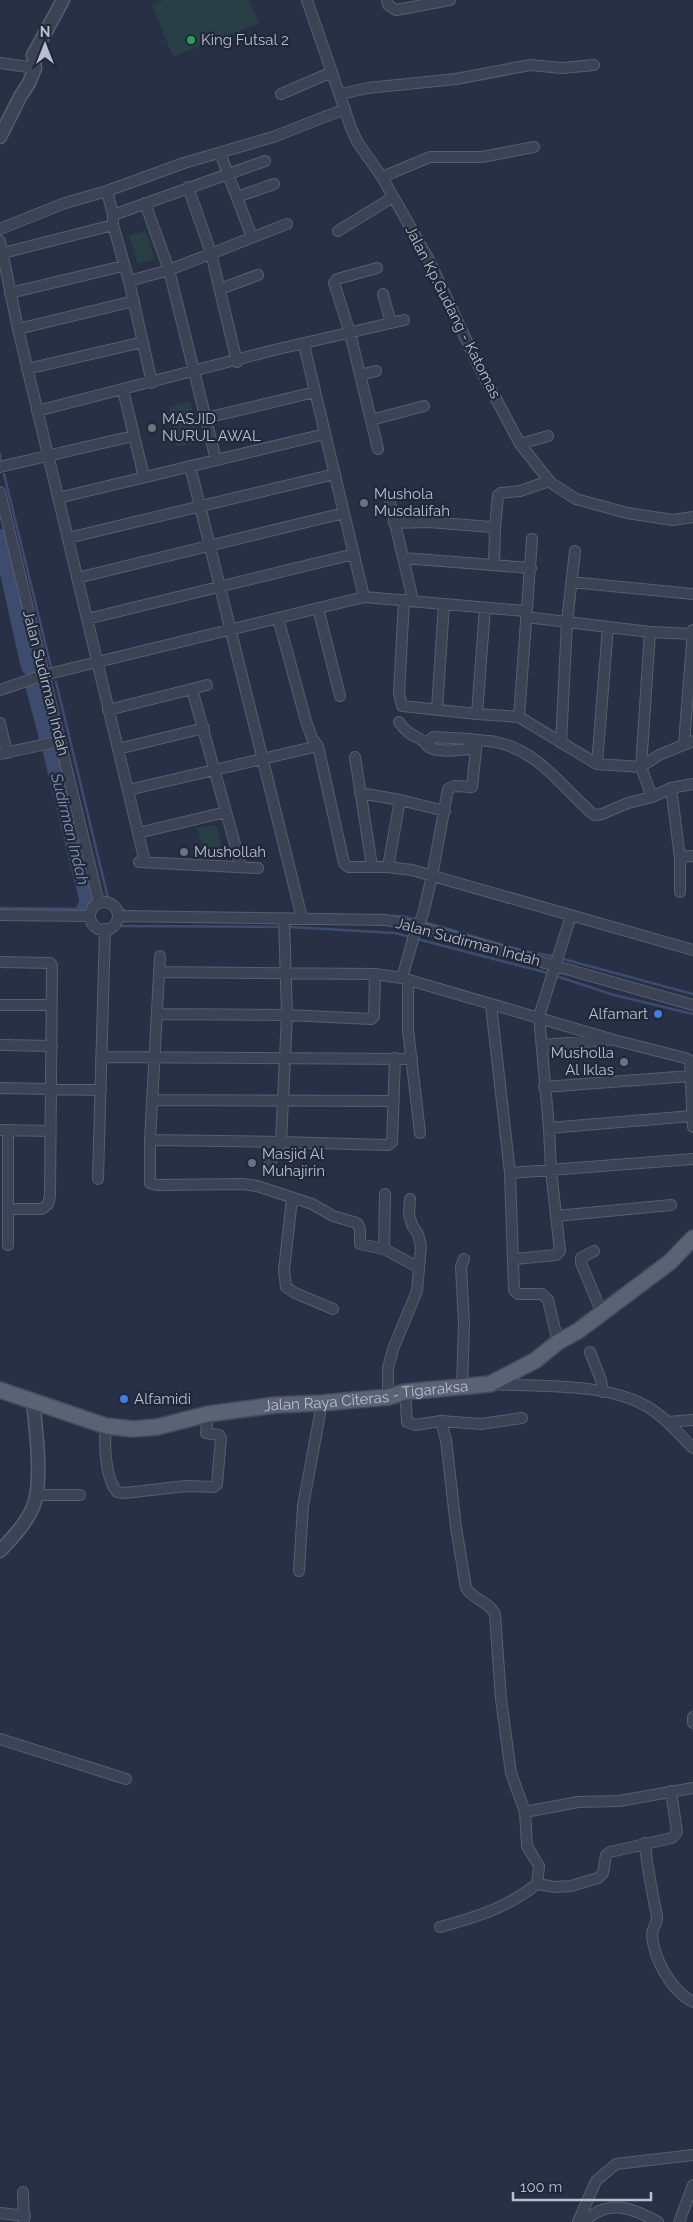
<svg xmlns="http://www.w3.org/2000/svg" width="693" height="2222" font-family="Raleway,sans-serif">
	<rect width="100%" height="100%" fill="#273045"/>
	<path fill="#293f46" d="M164,0h85l10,23 -86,34 -21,-52z
		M146,231l8,28 -16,5 -9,-28z
		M190,402l10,39 -23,6 -8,-40z
		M216,825l7,29 -18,2 -8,-28z"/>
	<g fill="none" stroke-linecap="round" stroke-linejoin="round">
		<path stroke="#3d4c6e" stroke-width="2.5" d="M0,454l1,9
			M4,474l47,193
			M56,682l52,216 17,13 27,1
			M0,908l84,1
			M390,916h12l14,4
			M424,922l100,29 28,5
			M121,926l160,1
			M289,927l106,6 15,4
			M417,939l131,34
			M563,959l130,35
			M556,976l58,19 79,19"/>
		<path stroke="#3d4c6e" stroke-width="16" d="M0,537l29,130
			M34,688l13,50
			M50,748l38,155 -4,6"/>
		<g stroke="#575e6f" stroke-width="12">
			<path id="minor" d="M307,0l44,128 7,15 24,34 47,83 48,103 43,81 31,39 25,16 51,14 46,7 20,-3
				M387,0l1,5 8,5 54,-10
				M0,63l35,5
				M281,94l51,-22
				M341,94l27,-6 88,-9 74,-14 32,3 32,-3
				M220,153l32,84
				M382,177l48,-20h52l52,-10
				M188,187l23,66 26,109
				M107,191l6,24v10l16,56 23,102
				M237,197l37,-13
				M145,203l24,67 47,190
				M113,215l152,-54
				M0,229l65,-26 42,-12 77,-28 89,-26 72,-28
				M338,231l55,-34
				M0,241l18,88 127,533
				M3,253l110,-28
				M377,268l-40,11 -3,4 16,50 28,116
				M129,281l40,-11 118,-46
				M220,289l38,-14
				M10,293l113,-27
				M383,294l8,29
				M18,329l116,-28
				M304,345l60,252
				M27,369l116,-27
				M360,375l16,-4
				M123,390l21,87
				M37,411l237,-61 130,-30
				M206,418l109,-26
				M371,420l53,-14
				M520,444l28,-8
				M190,466l112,452
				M0,467l133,-31
				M0,492l99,411
				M58,498l267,-64
				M389,498l24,102
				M394,523l35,-1 62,5 4,1 -1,36
				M495,528l3,-33 3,-2 19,-2 29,-10
				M68,538l267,-64
				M403,558l128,10
				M77,578l267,-65
				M571,582l122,12
				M404,600l-5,93 3,13 75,8 42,3 78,47 44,3 18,-12 34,-14
				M318,608l22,88
				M526,617l124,15 43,2
				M278,618l28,103 6,17 6,8 26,117 4,4h40l24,3 281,80
				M87,619l267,-65
				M650,632l-9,135 11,30
				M207,685l-15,4 49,177
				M0,690l44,-15 320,-78 161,14
				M437,709l7,-105
				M108,710l84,-21
				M477,714l8,-106
				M519,717l13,-178
				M399,722c6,9 11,12 21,17 4,2 6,6 9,8 10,6 29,3 40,2l1,-10c10,2 20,1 30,4 41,10 65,48 94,72l8,-1 26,-11 24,-6 19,-9 22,-4
				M0,723l7,30
				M561,743l6,-121 8,-71
				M684,744l9,-114
				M429,747l1,-7 3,-3 37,2
				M118,749l86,-21
				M0,754l60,-13
				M355,757l17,109
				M597,764l11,-137
				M671,788l9,69v35
				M128,790l190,-44
				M360,793l40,7 45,11
				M138,833l88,-21
				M680,857l13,-1
				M139,862l119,6
				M388,867l12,-67
				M90 916a14 14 0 1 1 28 0a14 14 0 1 1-28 0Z
				M0,915l90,1
				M118,916l268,4 32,7 275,78
				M160,956l-10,184v43l7,2 86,-1 14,2 55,18 21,12 24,7 3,6v15l24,5
				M0,962l50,1 2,2 -2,231 -2,8 -6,5h-34
				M159,972l216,2 27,4 212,62 71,18 5,3 3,66
				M402,978l12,-42 9,-22 9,-38 16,-87 6,-3 18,1 5,-47
				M408,980v50l12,103
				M0,1005h52
				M491,1005l19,168 4,117 4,4h24l6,6 10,42
				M157,1014l130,1 85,4 2,-3 1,-42
				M0,1045l52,1
				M542,1045l66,-5
				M101,1057l311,2
				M544,1087l146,-11
				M0,1088l101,2
				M153,1100l241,1
				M549,1128l143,-12
				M0,1130l51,1
				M8,1130v115
				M150,1140l131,2 107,3 4,-3 3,-84
				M267,1169l14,-27 6,-127 -3,-97
				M510,1173l183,-14
				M98,1179l7,-250
				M385,1194l-1,55 34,18
				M292,1199l-8,71 2,17 9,6 38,16
				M556,1216l115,-11
				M594,1251l-13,7v5l21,50
				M515,1259l41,-4 4,-4 -9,-81 -2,-42 -10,-112 32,-100
				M590,1352l11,28 2,12
				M491,1384c48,3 114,-2 157,23 17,10 31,27 45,41
				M462,1387l2,-64 -3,-56 3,-8
				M405,1392l2,30 8,3 26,-4 5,19 10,87 10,61c8,12 23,14 29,26l6,85 10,74 14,39 2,34 12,20 -2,18
				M388,1397v-29l5,-19 24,-58 4,-45 -3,-12 -6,-9 -3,-11 1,-15
				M441,1421l40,3 41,-6
				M667,1422l26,-2
				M106,1426c-2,17 -1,52 11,66l8,1 61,-7 28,1 3,-3 4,-46 -2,-3 -13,-2 2,-19
				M37,1495h43
				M299,1571l4,-65 19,-103
				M693,1717v6
				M0,1739l126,40
				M525,1812l53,-10 41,-1 74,-13
				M645,1843c2,25 7,49 12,73 1,7 -5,12 -5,19 2,24 19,56 41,67
				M440,1927c37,-10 66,-19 97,-43l18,3 16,-1 27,-8 5,-5 3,-18 4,-3 62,-14 5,-6 -6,-41
				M23,2192l1,30
				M0,2213l25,3
				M578,2222l18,-41 20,-17 77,-9
				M584,2222c24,-24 49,-14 74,0
				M679,2222l14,-37"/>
		</g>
		<g stroke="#575e6f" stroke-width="15">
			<path id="tertiary" d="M0,137l20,-40 9,-14 6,-15 -2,-13 30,-55
				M0,1551c12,-13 26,-27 33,-44 10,-24 3,-78 0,-105"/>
		</g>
		<g stroke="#454c5d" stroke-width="18">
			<g id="primary">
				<path id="s1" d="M0,1390l106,36 27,3 24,-2 51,-13 67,-9 47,-2 66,-6 17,-5 85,-8 46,-24 22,-18 20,-11 92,-69 23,-24"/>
			</g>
		</g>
		<use href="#minor" stroke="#3b4354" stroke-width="10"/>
		<use href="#tertiary" stroke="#3b4354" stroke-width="12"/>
		<use href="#primary" stroke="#5a6274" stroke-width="15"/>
	</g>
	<circle fill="#2e9e5b" stroke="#20283a" stroke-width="2" cx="191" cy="40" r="5"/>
	<g fill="#6b7280" stroke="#20283a" stroke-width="2">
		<circle cx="152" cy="428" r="5"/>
		<circle cx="364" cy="503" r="5"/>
		<circle cx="184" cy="852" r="5"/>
		<circle cx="624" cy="1062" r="5"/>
		<circle cx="252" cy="1163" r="5"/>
	</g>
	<g fill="#3f7fe0" stroke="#20283a" stroke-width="2">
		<circle cx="658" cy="1014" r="5"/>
		<circle cx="124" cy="1399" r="5"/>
	</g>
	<g text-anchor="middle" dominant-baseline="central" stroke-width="4.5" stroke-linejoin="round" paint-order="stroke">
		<g font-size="15" fill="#b9bfcd" stroke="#20283a" text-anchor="start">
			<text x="201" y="40">King Futsal 2</text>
			<text x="162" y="419">MASJID<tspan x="162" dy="17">NURUL AWAL</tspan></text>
			<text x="374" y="494">Mushola<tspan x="374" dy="17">Musdalifah</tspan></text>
			<text x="194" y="852">Mushollah</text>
			<text x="648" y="1014" text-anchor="end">Alfamart</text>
			<text x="614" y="1053" text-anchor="end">Musholla<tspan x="614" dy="17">Al Iklas</tspan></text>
			<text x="262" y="1154">Masjid Al<tspan x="262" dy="17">Muhajirin</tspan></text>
			<text x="134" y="1399">Alfamidi</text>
		</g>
		<g font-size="15" fill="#b9bfcd" stroke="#20283a">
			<text transform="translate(453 312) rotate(63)">Jalan Kp.Gudang - Katomas</text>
			<text transform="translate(46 683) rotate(76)">Jalan Sudirman Indah</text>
			<text transform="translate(468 942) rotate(15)">Jalan Sudirman Indah</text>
			<text stroke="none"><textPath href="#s1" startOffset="375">Jalan Raya Citeras - Tigaraksa</textPath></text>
		</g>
		<g font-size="16" font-style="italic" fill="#8091b5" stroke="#20283a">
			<text transform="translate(70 829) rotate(76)">Sudirman Indah</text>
		</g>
	</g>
	<g transform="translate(45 45)" stroke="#20283a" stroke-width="4" paint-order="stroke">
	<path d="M0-4L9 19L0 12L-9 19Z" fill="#b9bfcd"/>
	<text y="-8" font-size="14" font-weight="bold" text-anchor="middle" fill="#b9bfcd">N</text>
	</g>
	<path d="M513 2192v8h138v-8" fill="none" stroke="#b9bfcd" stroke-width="2.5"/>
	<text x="520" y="2192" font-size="15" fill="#b9bfcd" stroke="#20283a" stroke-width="4" paint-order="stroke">100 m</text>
</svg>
